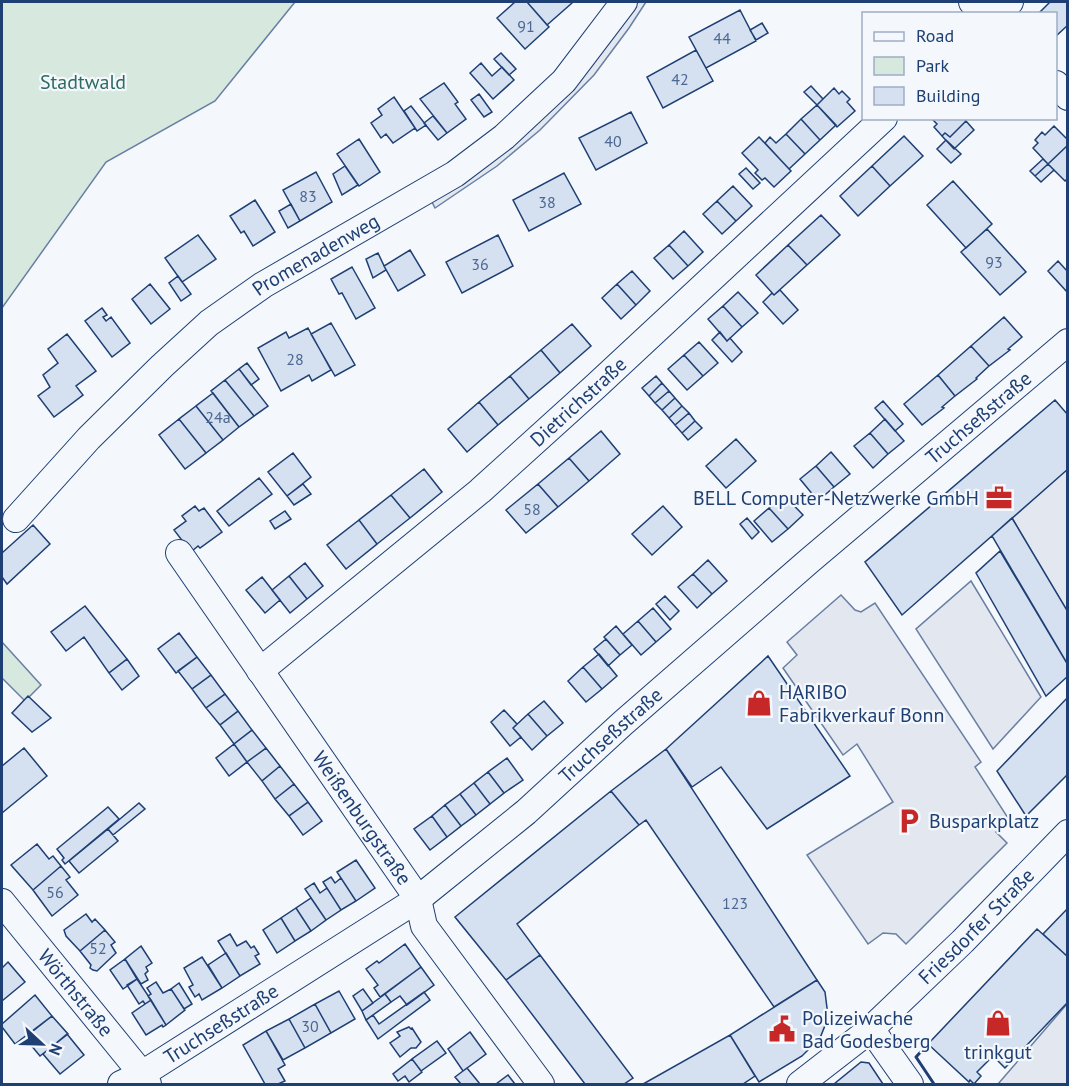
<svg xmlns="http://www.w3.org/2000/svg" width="1069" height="1086" font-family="'PT Sans',sans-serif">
	<rect width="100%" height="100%" fill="#f4f7fb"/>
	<path fill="#d7e8df" stroke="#687fa3" stroke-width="1.5" d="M2,2h293l-80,99 -109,61 -104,146z
		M2,642l39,43 -16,16 -23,-23z"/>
	<path fill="#e3e8f0" stroke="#687fa3" stroke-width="1.5" d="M638,2h8l-17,26 -35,47 -54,55 -43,36 -62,42 -4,-8 105,-76 62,-67z
		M1067,469v143l-55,-94z
		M971,581l70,116 -48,52 -77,-120z
		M841,595l14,15 6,2 14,-9 106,159 -6,5 35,54 -14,11 11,11 -101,101 -10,-10 -13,-1 -15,11 -61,-89 86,-53 -36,-58 -14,11 -60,-87 14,-13 -10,-13z
		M1067,1004v80h-69z"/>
	<path fill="#d5e0f0" stroke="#1d3f73" stroke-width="1.5" d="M515,2h12l22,25 -24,22 -28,-31z
		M527,2h44l1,1 -25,22z
		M1050,2h18v23l-12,11v-22h-18z
		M740,10l16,31 -50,27 -17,-31z
		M762,23l6,10 -12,7 -6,-10z
		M696,50l17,31 -50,27 -16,-31z
		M501,53l15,16 -7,6 -15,-16z
		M481,63l11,13 10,-9 12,13 -21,19 -23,-26z
		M444,83l14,19 -3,2 11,15 -19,14 -27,-34z
		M811,86l12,13 -6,6 -13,-13z
		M834,88l5,6 3,-3 8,8 -3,3 8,9 -18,16 -20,-22z
		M479,94l13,18 -8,5 -13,-17z
		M394,97l21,31 -22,15 -7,-9 -5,4 -10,-15 11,-8 -4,-6z
		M817,105l19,20 -16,15 -19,-21z
		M411,106l15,19 -9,6 -13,-20z
		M631,112l16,31 -51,27 -17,-32z
		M433,116l14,17 -9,7 -14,-17z
		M931,118h32l3,3 -16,16 -5,-4 -3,3 -8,-9 3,-3z
		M801,119l19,21 -15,14 -19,-20z
		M966,121l8,9 -20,19 -12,-13 3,-3 5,4z
		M1054,126l14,14v5l-20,19 -15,-16 5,-5 -3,-3 7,-8 3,3z
		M786,134l19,20 -16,15 -24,-26 5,-6 6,6z
		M904,136l19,20 -33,30 -18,-20z
		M759,137l32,34 -17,16 -9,-9 -3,2 -7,-7 3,-3 -16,-17z
		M359,139l21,33 -21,14 -22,-32z
		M946,140l15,14 -10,9 -14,-14z
		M1068,145v33l-3,3 -17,-17z
		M1043,159l5,5 -13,12 -5,-5z
		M1048,164l6,6 -13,12 -6,-6z
		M345,166l13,19 -16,10 -9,-21z
		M872,166l18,20 -32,30 -18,-20z
		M746,168l14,15 -7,6 -14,-15z
		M316,172l16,30 -32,19 -17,-31z
		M564,173l17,31 -52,27 -16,-31z
		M953,181l39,43 -26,24 -39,-43z
		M733,186l19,20 -16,15 -19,-20z
		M255,200l20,32 -22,14 -9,-15 -3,2 -11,-17z
		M717,201l19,20 -14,13 -19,-20z
		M291,204l9,17 -12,7 -9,-17z
		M821,215l19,20 -33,30 -19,-20z
		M987,229l39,43 -26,23 -39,-43z
		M684,231l19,21 -15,14 -19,-21z
		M198,235l18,24 -34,23 -17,-24z
		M498,235l15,31 -51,27 -16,-31z
		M669,245l19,21 -15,13 -19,-21z
		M788,245l19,20 -33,30 -18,-20z
		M410,250l15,25 -27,16 -14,-25z
		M378,253l8,17 -13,8 -7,-19z
		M1058,261l10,11v21l-20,-22z
		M352,267l23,41 -19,11 -14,-26 -3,1 -8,-15z
		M632,271l18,20 -14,14 -19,-21z
		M178,276l13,18 -10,7 -12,-18z
		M150,284l20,25 -19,15 -19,-25z
		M617,284l19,21 -15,14 -19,-21z
		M780,290l18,20 -15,14 -20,-22 9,-9 2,2z
		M738,292l20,21 -16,14 -19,-21z
		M723,306l19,21 -15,14 -19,-22z
		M102,308l5,7 -4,2 3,4 5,-4 19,26 -18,14 -27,-36z
		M1004,317l18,20 -14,12 2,1 -21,16 -18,-20z
		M331,323l24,42 -20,11 -24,-42z
		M572,324l19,22 -31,27 -19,-23z
		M308,328l23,42 -19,11 -3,-6 -28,16 -23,-43 28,-16 3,6z
		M720,332l7,9 3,-3 12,14 -10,10 -20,-22z
		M67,334l29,37 -20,15 7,9 -29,22 -16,-21 12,-9 -7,-12 15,-12 -10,-14z
		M699,342l19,21 -15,13 -19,-21z
		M971,346l18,20 -13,12 1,1 -22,17 -17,-21z
		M541,350l19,23 -31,26 -19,-23z
		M684,355l19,21 -16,14 -19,-21z
		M247,363l12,16 -8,6 -12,-16z
		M239,369l29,37 -14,10 -29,-36z
		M938,375l17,21 -13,11 2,1 -22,17 -18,-21z
		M510,376l19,23 -31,26 -19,-23z
		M656,376l6,7 -13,13 -7,-8z
		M225,380l29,36 -15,11 -28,-36z
		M662,383l7,8 -14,12 -6,-7z
		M669,391l6,7 -13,12 -7,-7z
		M213,393l26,34 -16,13 -27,-34z
		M675,398l7,8 -13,12 -7,-8z
		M1055,400l13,15v54l-166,146 -37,-53z
		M883,401l20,23 -8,7 -20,-23z
		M479,402l19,23 -31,27 -19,-23z
		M196,406l27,34 -17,13 -27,-34z
		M682,406l7,7 -14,12 -6,-7z
		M689,413l6,8 -13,12 -7,-8z
		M179,419l27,34 -21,16 -26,-34z
		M885,419l19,22 -16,13 -18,-21z
		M695,421l7,7 -14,12 -6,-7z
		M601,431l19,23 -31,27 -20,-23z
		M870,433l18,21 -15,14 -19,-22z
		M736,439l20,22 -30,27 -20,-22z
		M831,452l19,22 -16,13 -18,-21z
		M293,453l18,24 -24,19 -19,-24z
		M569,458l20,23 -31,26 -20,-23z
		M816,466l18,21 -16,14 -18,-22z
		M424,469l18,23 -32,26 -19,-23z
		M259,478l13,16 -43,32 -12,-15z
		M303,484l8,10 -17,11 -7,-9z
		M538,484l20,23 -32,26 -20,-23z
		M391,495l19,23 -33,26 -18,-24z
		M784,495l19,20 -15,14 -19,-21z
		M195,506l4,5 5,-3 18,24 -22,16 -2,-2 -7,6 -17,-22 12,-9 -4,-5z
		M663,506l19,21 -30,28 -20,-21z
		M769,508l19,21 -16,13 -18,-21z
		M285,511l6,8 -16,10 -5,-8z
		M747,518l12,14 -7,7 -12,-15z
		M1012,518l56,94v53l-76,-129z
		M359,520l18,24 -31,25 -19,-24z
		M33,525l17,19 -43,40 -5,-7v-24z
		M1000,551l68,114v11l-22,20 -70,-123z
		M708,560l19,21 -15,13 -19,-20z
		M305,563l18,23 -16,13 -18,-23z
		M693,574l19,20 -15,14 -19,-21z
		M289,576l18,23 -17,14 -18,-23z
		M262,577l18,23 -15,13 -19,-23z
		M665,596l14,15 -9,9 -14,-16z
		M85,606l42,53 -18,14 -25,-36 -18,14 -15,-19z
		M653,608l18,21 -15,13 -18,-21z
		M638,621l18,21 -15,13 -18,-21z
		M616,626l16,19 -12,10 -16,-18z
		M179,633l18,24 -21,16 -18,-24z
		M606,639l14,16 -12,11 -14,-17z
		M599,654l18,22 -15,13 -19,-22z
		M768,656l82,120 -83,53 -46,-62 -29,20 -26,-38z
		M197,657l14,18 -19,14 -14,-18z
		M127,659l12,17 -17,14 -13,-17z
		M583,667l19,22 -16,13 -18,-21z
		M211,675l14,19 -19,14 -14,-19z
		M225,694l13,17 -18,14 -14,-17z
		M28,696l23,22 -19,14 -20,-19z
		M1068,697v77l-42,42 -29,-45z
		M544,701l19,22 -16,13 -19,-22z
		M504,710l13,14 -4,4 8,9 -11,9 -19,-24z
		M238,711l14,19 -18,14 -14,-19z
		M528,714l19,22 -15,14 -19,-22z
		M252,730l14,18 -19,14 -13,-18z
		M234,744l13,18 -18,14 -13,-18z
		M24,748l23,28 -45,37v-47z
		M266,748l14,18 -18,15 -15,-19z
		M666,749l151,231 -43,27 -128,-187 -7,5 -28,-34z
		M507,758l16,22 -19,13 -16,-21z
		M280,766l14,18 -19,15 -13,-18z
		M488,772l16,21 -14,11 -16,-21z
		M474,783l16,21 -14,11 -16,-21z
		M294,784l14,18 -19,14 -14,-17z
		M611,791l28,34 -122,99 23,31 -34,25 -51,-63z
		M460,794l16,21 -15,11 -16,-21z
		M308,802l14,19 -19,14 -14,-19z
		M139,803l6,6 -32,26 -5,-6z
		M445,805l16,21 -14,11 -15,-21z
		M108,807l11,12 -54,45 -3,-4 2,-2 -7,-9z
		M432,816l15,21 -17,13 -16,-21z
		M108,829l10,12 -39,32 -10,-12z
		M37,844l12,15 4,-3 8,10 -28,24 -22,-25z
		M356,860l19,28 -19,13 -19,-29z
		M61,866l9,11 -4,3 12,15 -26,21 -19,-26z
		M331,877l4,6 6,-5 15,23 -15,9 -18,-28z
		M314,883l6,10 7,-5 14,22 -15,10 -21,-31z
		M311,898l15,22 -15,11 -15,-23z
		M296,908l15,23 -16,10 -14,-23z
		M1068,908v49l-25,-23z
		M86,914l6,8 3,-3 10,11 -25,21 -14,-15 -2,-6z
		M281,918l14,23 -18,12 -14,-23z
		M1037,929l31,28v45l-63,66 -12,-12 -16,16 4,4 -7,8 -4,-4 -1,2 -41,-38z
		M105,930l10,12 -4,3 5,8 -19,18 -4,-1 -3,-2 1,-3 -11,-14z
		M230,934l7,12 9,-5 5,7 3,-2 5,8 -4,2 5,8 -20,12 -22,-35z
		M405,944l16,23 -41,30 -6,-9 4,-3 -12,-16 11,-8 2,2z
		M141,946l11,17 -6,4 2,4 -3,3 3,6 -7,4 -16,-25z
		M226,953l14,23 -18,12 -14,-23z
		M540,955l93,123 -9,6h-39l-79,-104z
		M202,957l20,31 -20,12 -3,-6 -4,3 -6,-10 4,-2 -9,-17z
		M125,959l12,20 -14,10 -13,-19z
		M8,962l17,20 -23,19v-33z
		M421,967l13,18 -27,20 -7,-9 -9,6 -6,-8z
		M137,979l14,21 -6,4 -2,-3 -4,3 -12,-19z
		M817,980l8,12 2,16 -1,15 -6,15 -18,18 -43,26 -29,-47z
		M156,982l7,11 8,-4 14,21 -19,15 -18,-29 3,-2 -4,-6z
		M179,983l13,21 -8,5 -13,-20z
		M363,989l10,14 -11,8 -9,-15z
		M339,991l16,28 -24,14 -16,-29z
		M424,992l6,8 -52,39 -12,-19 7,-5 6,9z
		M385,994l6,8 -25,18 -4,-9z
		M35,995l17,21 -37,28 -13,-17v-3z
		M151,1000l15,25 -3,2 -1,-2 -16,10 -14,-22z
		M315,1004l16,29 -26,15 -16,-29z
		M52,1016l16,18 -28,22 -10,-12 3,-3 -5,-6z
		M289,1019l16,29 -22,12 -17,-29z
		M409,1027l2,2 1,-1 9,14 -5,6h-5l-11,9 -10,-14 10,-7 -3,-4z
		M266,1031l19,34 -7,4 7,12 -7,3h-13l-22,-39z
		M470,1032l16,22 -23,17 -15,-22z
		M67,1034l17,21 -24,19 -17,-20z
		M730,1035l25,41 -12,8h-100z
		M437,1041l9,12 -25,18 -9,-12z
		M412,1059l10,13 -13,10 -4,-6 -7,5 -5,-7z
		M861,1062l8,1 14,21h-49z
		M467,1068l13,16h-19l-6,-7z
		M508,1075l7,9h-19z"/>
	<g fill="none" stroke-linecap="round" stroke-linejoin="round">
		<g stroke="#1d3f73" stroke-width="28">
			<g id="minor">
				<path d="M972,2l15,12"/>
				<path d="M997,14l13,-12"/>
				<path d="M1056,84l12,13"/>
				<path id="s1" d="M16,519l73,-81 73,-72 47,-43 54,-38 192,-111 49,-37 60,-56 60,-79"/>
				<path id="s2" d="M179,553l239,346 6,27 117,158"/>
				<path id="s3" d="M260,671l220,-180 116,-105 288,-268"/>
				<path id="s4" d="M2,902l140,172 6,10"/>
				<path d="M871,1029l39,55"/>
				<path id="s5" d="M121,1084l21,-10 276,-175 108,-87 97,-89 186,-162 259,-219"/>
				<path id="s6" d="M800,1084l71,-55 92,-88 105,-108"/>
			</g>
		</g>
		<use href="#minor" stroke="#f4f7fb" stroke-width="26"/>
		<path stroke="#1d3f73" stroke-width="3" d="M928,1044l-12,13 18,27"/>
	</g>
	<defs>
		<g id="office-bare" transform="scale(2.07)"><path d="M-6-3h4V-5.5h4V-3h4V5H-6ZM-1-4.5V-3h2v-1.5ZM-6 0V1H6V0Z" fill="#c62828" stroke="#f4f7fb" stroke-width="2.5" paint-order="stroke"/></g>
		<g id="shop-bare" transform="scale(2.07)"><path d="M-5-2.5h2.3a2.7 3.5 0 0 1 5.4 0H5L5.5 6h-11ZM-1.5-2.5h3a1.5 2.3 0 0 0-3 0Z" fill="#c62828" stroke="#f4f7fb" stroke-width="2.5" paint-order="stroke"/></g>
		<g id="parking-bare" transform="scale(2.07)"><path d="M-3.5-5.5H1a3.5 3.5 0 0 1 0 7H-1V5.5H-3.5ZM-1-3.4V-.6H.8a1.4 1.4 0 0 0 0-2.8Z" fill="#c62828" stroke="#f4f7fb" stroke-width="2.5" paint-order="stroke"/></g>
		<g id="civic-bare" transform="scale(2.07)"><path d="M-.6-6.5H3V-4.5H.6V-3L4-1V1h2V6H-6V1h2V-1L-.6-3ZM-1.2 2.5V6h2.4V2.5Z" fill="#c62828" stroke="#f4f7fb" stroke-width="2.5" paint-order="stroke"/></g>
	</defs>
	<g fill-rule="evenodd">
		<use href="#office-bare" x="999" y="498"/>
		<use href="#shop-bare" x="759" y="703"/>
		<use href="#parking-bare" x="909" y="821"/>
		<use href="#shop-bare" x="998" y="1023"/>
		<use href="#civic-bare" x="782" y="1029"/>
	</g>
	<g text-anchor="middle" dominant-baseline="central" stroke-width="4.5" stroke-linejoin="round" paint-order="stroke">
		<g font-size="16" fill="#4b6792">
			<text x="526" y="26">91</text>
			<text x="722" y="38">44</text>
			<text x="680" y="79">42</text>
			<text x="613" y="141">40</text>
			<text x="308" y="196">83</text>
			<text x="547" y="202">38</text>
			<text x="994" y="262">93</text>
			<text x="480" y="264">36</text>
			<text x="295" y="359">28</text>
			<text x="218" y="417">24a</text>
			<text x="532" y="509">58</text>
			<text x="55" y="892">56</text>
			<text x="735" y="903">123</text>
			<text x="98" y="948">52</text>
			<text x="310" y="1026">30</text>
		</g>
		<g font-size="20" fill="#2c6c60" stroke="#f4f7fb">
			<text x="83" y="82">Stadtwald</text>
		</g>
		<g font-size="20" fill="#1d3f73" stroke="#f4f7fb">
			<text stroke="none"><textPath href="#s1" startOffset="402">Promenadenweg</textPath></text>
			<text stroke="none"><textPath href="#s3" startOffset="417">Dietrichstraße</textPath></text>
			<text stroke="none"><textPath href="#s5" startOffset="1089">Truchseßstraße</textPath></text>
			<text stroke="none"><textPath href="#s5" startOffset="603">Truchseßstraße</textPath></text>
			<text stroke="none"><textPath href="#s2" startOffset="322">Weißenburgstraße</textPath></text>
			<text stroke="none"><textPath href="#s6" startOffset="237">Friesdorfer Straße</textPath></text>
			<text stroke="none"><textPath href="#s4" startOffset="117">Wörthstraße</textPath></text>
			<text stroke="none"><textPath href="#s5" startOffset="117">Truchseßstraße</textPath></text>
		</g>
		<g font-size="20" fill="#1d3f73" stroke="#f4f7fb" text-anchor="start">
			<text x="979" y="498" text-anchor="end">BELL Computer-Netzwerke GmbH</text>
			<text x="779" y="692">HARIBO<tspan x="779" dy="23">Fabrikverkauf Bonn</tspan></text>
			<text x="929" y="821">Busparkplatz</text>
			<text x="802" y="1018">Polizeiwache<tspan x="802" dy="23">Bad Godesberg</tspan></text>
			<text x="998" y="1052" text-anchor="middle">trinkgut</text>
		</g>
	</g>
	<rect width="1069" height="1086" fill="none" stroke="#1d3f73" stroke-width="6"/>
	<rect x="862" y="12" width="195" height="108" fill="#f4f7fb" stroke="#9eadc5" stroke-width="1.5"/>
	<rect x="874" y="32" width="30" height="9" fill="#f4f7fb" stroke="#9eadc5" stroke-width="1.5"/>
	<text x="916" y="42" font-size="18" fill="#1d3f73">Road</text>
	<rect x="874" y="57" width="30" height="18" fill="#d7e8df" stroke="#9eadc5" stroke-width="1.5"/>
	<text x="916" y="72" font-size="18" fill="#1d3f73">Park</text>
	<rect x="874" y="87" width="30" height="18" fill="#d5e0f0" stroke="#9eadc5" stroke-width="1.5"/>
	<text x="916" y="102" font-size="18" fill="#1d3f73">Building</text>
	<g transform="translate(42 1044) rotate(112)" stroke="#f4f7fb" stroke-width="4.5" paint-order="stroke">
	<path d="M0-4.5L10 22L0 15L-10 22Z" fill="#1d3f73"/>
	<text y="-9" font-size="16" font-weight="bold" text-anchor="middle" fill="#1d3f73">N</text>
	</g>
</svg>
